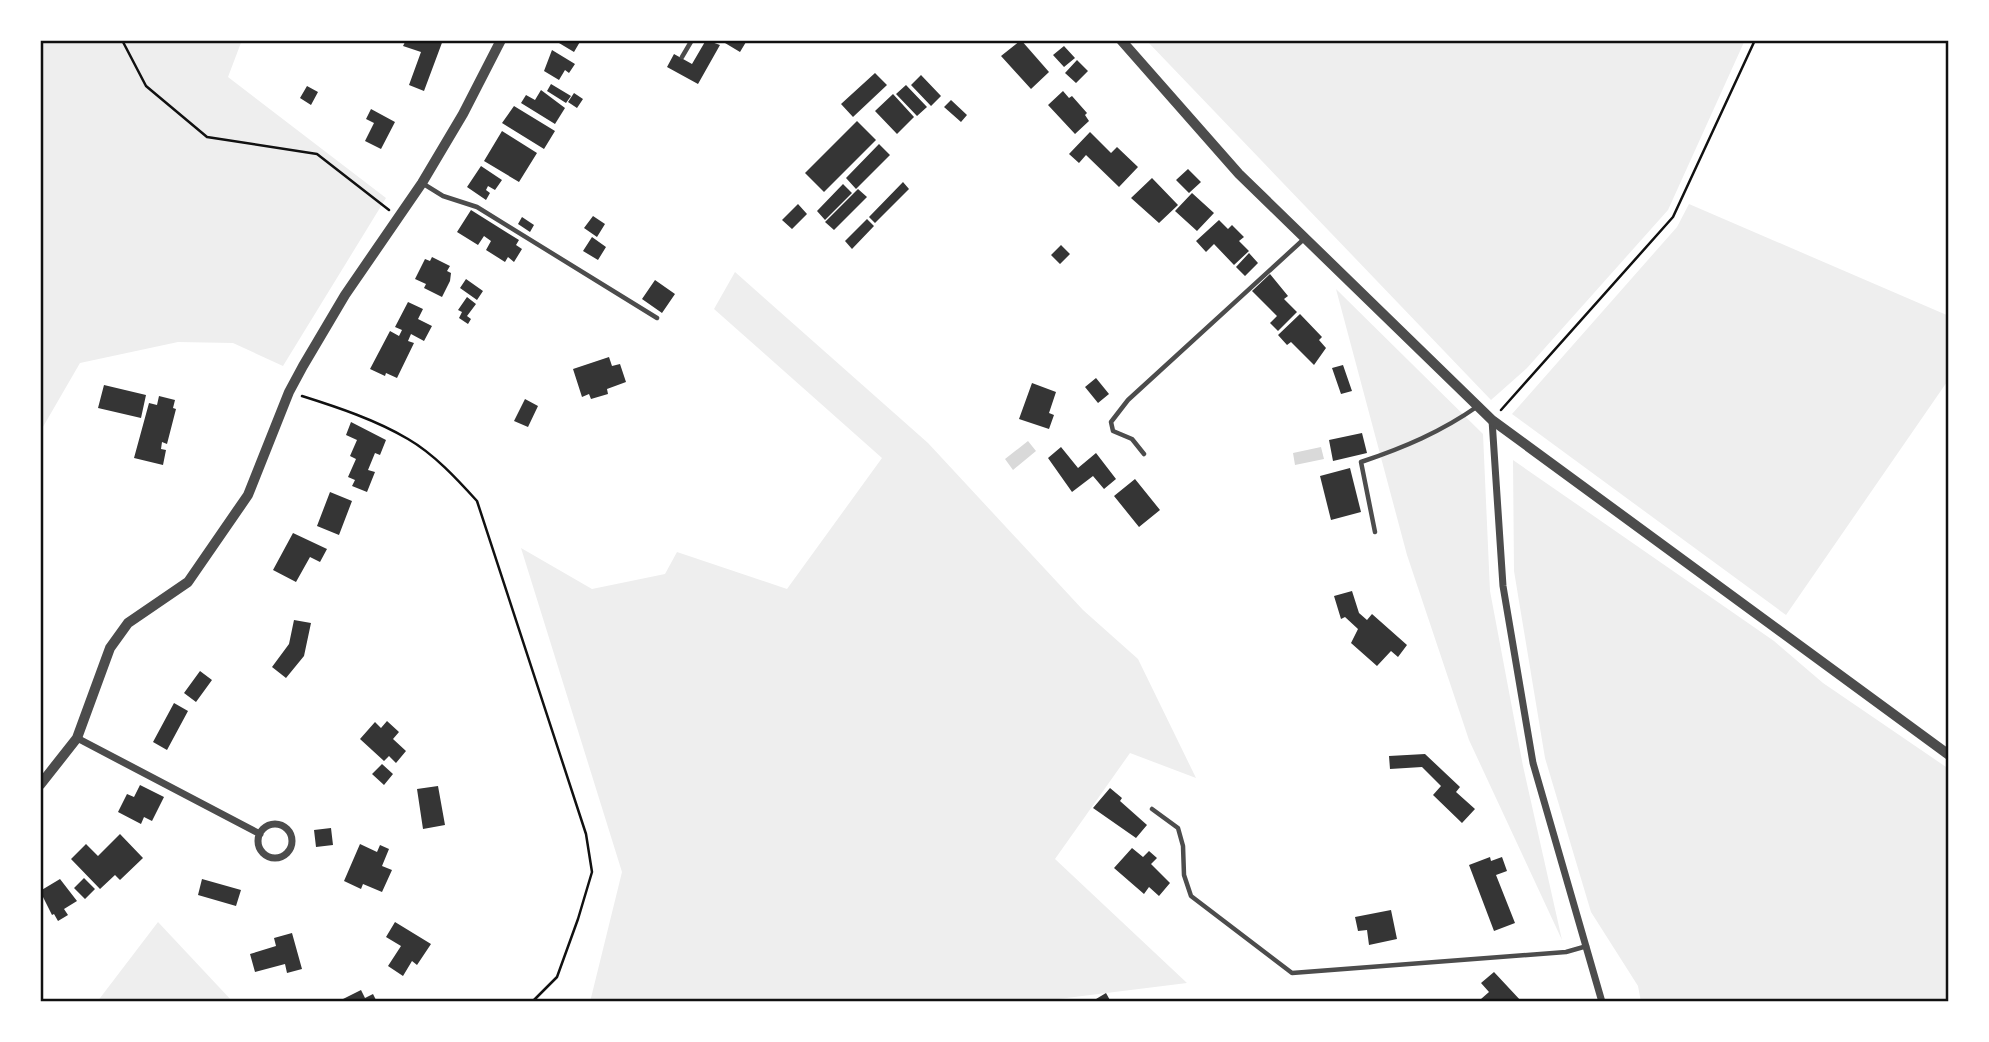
<svg xmlns="http://www.w3.org/2000/svg" width="1989" height="1042" font-family="'Exo 2',sans-serif">
	<rect width="100%" height="100%" fill="#fff"/>
	<path fill="#eee" d="M40,40h202l-14,37 158,121 -103,168 -50,-23 -55,-1 -98,21 -40,69z
		M1146,40h599l-77,170 -141,158 -36,32z
		M1689,204l260,112v63l-163,236 -274,-201 165,-187z
		M735,272l193,171 155,167 55,49 58,119 -66,-25 -75,106 132,124 -153,19h-444l32,-130 -101,-324 71,41 73,-15 12,-22 110,37 95,-131 -168,-149z
		M1336,289l147,145 7,157 33,175 39,174 -93,-200 -62,-185z
		M1513,460l261,181 49,42 126,86v233h-308l-3,-16 -47,-74 -46,-154 -31,-187z
		M158,922l75,80h-136z"/>
	<path fill="#d9d9d9" d="M1028,441l8,10 -23,19 -8,-11z
		M1321,447l3,12 -29,6 -2,-12z"/>
	<path fill="#353535" d="M406,40h37l-19,51 -15,-6 12,-33 -18,-6z
		M554,40h27l-7,12z
		M706,40l14,5 -22,39 -31,-17 7,-13 18,10z
		M720,40h23l3,2 -6,10z
		M1021,40l28,32 -18,17 -30,-33z
		M1064,46l11,12 -11,9 -11,-12z
		M552,50l23,14 -6,9 -4,-3 -6,10 -15,-9z
		M1077,60l11,11 -12,12 -11,-10z
		M875,73l12,12 -34,32 -12,-13z
		M921,75l20,21 -10,10 -20,-21z
		M551,84l20,12 -5,7 -19,-12z
		M906,85l21,22 -10,9 -21,-22z
		M307,86l11,6 -7,13 -11,-7z
		M541,90l24,18 -10,16 -34,-21 5,-8 9,5z
		M1063,91l6,7 3,-2 15,17 -2,2 4,6 -14,13 -27,-29z
		M574,93l9,6 -6,9 -9,-6z
		M893,94l21,23 -17,17 -22,-23z
		M951,100l16,15 -6,7 -17,-15z
		M514,106l41,25 -11,18 -42,-26z
		M371,109l24,13 -14,27 -16,-8 9,-18 -8,-4z
		M857,121l19,19 -52,52 -19,-19z
		M502,131l35,22 -18,29 -35,-21z
		M1090,132l21,21 6,-6 21,20 -19,20 -33,-32 -7,8 -10,-9z
		M879,144l11,11 -34,34 -10,-11z
		M481,166l21,14 -7,10 -7,-4 -2,4 4,3 -4,7 -19,-13z
		M1188,169l13,13 -12,11 -13,-13z
		M1152,178l26,27 -19,18 -28,-25z
		M903,182l6,7 -34,34 -6,-6z
		M843,184l9,9 -27,27 -8,-9z
		M858,189l9,8 -33,33 -9,-8z
		M1192,193l22,20 -17,18 -22,-20z
		M798,204l9,10 -15,15 -10,-9z
		M471,210l48,30 -3,5 6,4 -8,13 -6,-5 -3,5 -19,-12 5,-9 -7,-5 -6,9 -21,-13z
		M593,216l12,8 -8,13 -13,-9z
		M522,217l12,8 -4,7 -12,-8z
		M867,219l7,7 -22,23 -7,-8z
		M1219,220l9,9 4,-4 12,12 -5,4 10,10 -15,14 -20,-21 -8,8 -10,-11z
		M592,237l14,10 -8,13 -15,-9z
		M1061,245l9,9 -10,10 -9,-9z
		M1249,253l9,10 -13,13 -9,-9z
		M432,257l18,9 -3,5 4,2 -1,8 -8,16 -18,-9 2,-4 -11,-5 10,-20 5,2z
		M1270,274l18,22 -4,3 13,13 -19,19 -8,-8 7,-7 -25,-25z
		M466,279l17,12 -6,9 -17,-12z
		M655,280l20,14 -13,19 -20,-14z
		M467,297l9,7 -9,12 4,3 -3,5 -9,-6 3,-6 -4,-2z
		M408,302l15,7 -5,10 14,7 -8,15 -13,-7 -3,7 6,2 -17,35 -11,-5 -1,3 -15,-7 20,-38 9,5 3,-6 -7,-3z
		M1300,314l22,23 -3,3 7,8 -12,17 -23,-23 -4,3 -9,-10z
		M609,357l3,9 8,-2 6,18 -19,7 1,5 -17,5 -2,-5 -7,3 -9,-28z
		M1343,365l9,26 -11,3 -9,-26z
		M1096,378l13,16 -11,9 -13,-16z
		M1032,383l24,9 -7,21 5,2 -5,14 -30,-10z
		M104,385l42,10 -5,23 -43,-10z
		M159,396l16,4 -2,8 3,1 -9,35 -5,-2 -1,7 5,1 -3,15 -29,-7 15,-55 8,2z
		M525,399l13,7 -10,21 -14,-6z
		M351,422l35,18 -6,15 -5,-2 -7,17 7,2 -8,20 -15,-6 3,-6 -7,-3 8,-18 -6,-3 7,-16 -11,-5z
		M1362,433l5,20 -34,8 -4,-21z
		M1061,447l17,21 18,-15 20,26 -12,10 -11,-13 -21,16 -24,-34z
		M1350,468l11,44 -30,8 -11,-44z
		M1135,479l25,31 -21,17 -25,-31z
		M330,492l22,9 -13,34 -22,-9z
		M293,533l34,16 -7,13 -10,-5 -14,25 -23,-12z
		M1352,591l7,22 8,7 5,-6 35,31 -9,12 -7,-6 -14,15 -26,-23 7,-14 -13,-12 -4,2 -7,-23z
		M294,620l17,3 -7,33 -18,22 -14,-11 17,-23z
		M200,671l12,9 -16,22 -12,-9z
		M174,703l14,8 -21,39 -14,-8z
		M387,721l12,11 -6,7 13,12 -10,12 -7,-7 -5,5 -24,-22 15,-17 6,6z
		M1425,754l35,33 -4,5 19,17 -13,14 -29,-28 8,-9 -19,-19 -32,2 -1,-13z
		M382,764l11,10 -9,11 -12,-11z
		M140,785l24,12 -12,24 -8,-4 -3,7 -23,-12 9,-18 7,3z
		M438,786l7,39 -22,4 -6,-40z
		M1110,788l12,10 -2,3 27,24 -11,13 -43,-30z
		M331,828l2,17 -17,2 -2,-17z
		M120,834l23,24 -23,22 -5,-5 -15,14 -29,-30 15,-15 12,12z
		M360,844l17,8 3,-7 9,4 -7,17 10,4 -10,22 -19,-8 -2,5 -17,-8z
		M1132,848l11,9 6,-6 8,7 -6,6 19,19 -11,13 -10,-9 -5,7 -30,-26z
		M1490,857l1,4 11,-4 5,14 -11,4 19,48 -21,8 -25,-66z
		M84,878l11,11 -10,10 -11,-11z
		M60,879l17,22 -13,8 4,6 -10,6 -4,-7 -2,1 -12,-24z
		M202,879l39,11 -5,16 -38,-11z
		M1391,910l6,29 -28,6 -2,-15 -9,1 -3,-14z
		M395,922l36,22 -14,21 -5,-4 -9,15 -15,-10 13,-20 -15,-9z
		M292,933l10,36 -15,4 -2,-9 -30,8 -5,-18 26,-8 -2,-8z
		M1494,972l28,30 -41,-3 8,-7 -8,-9z
		M361,990l4,8 8,-4 4,8h-40z
		M1106,993l5,9h-20z"/>
	<g fill="none" stroke-linecap="round" stroke-linejoin="round">
		<path stroke="#111" stroke-width="2.5" d="M122,40l24,46 61,51 110,17 72,56
			M302,396c35,11 74,24 106,43 26,15 49,40 69,62l109,333 6,38 -14,47 -21,58 -25,25
			M1501,410l172,-193 82,-177"/>
		<path stroke="#4c4c4c" stroke-width="4.5" d="M682,57l10,-17
			M422,183l21,13 34,11 180,111
			M1144,454l-12,-15 -19,-8 -2,-9 17,-22 176,-161
			M1375,532l-14,-70c42,-14 80,-30 117,-56
			M1152,809l26,19 5,18 1,29 7,21 101,77 274,-21 21,-6"/>
		<path stroke="#4c4c4c" stroke-width="7" d="M1492,420l11,166 30,177 69,239
			M77,738l183,96
			M258 841a17 17 0 1 1 34 0a17 17 0 1 1-34 0Z"/>
		<path stroke="#4c4c4c" stroke-width="10" d="M1121,40l118,134 253,246 457,335
			M40,785l37,-47 33,-90 18,-25 60,-41 60,-87 41,-103 14,-26 42,-71 77,-112 41,-69 38,-74"/>
	</g>
	<rect width="1989" height="1042" fill="none" stroke="#ffffff" stroke-width="84"/>
	<rect x="42" y="42" width="1905" height="958" fill="none" stroke="#111" stroke-width="2.5"/>
</svg>
